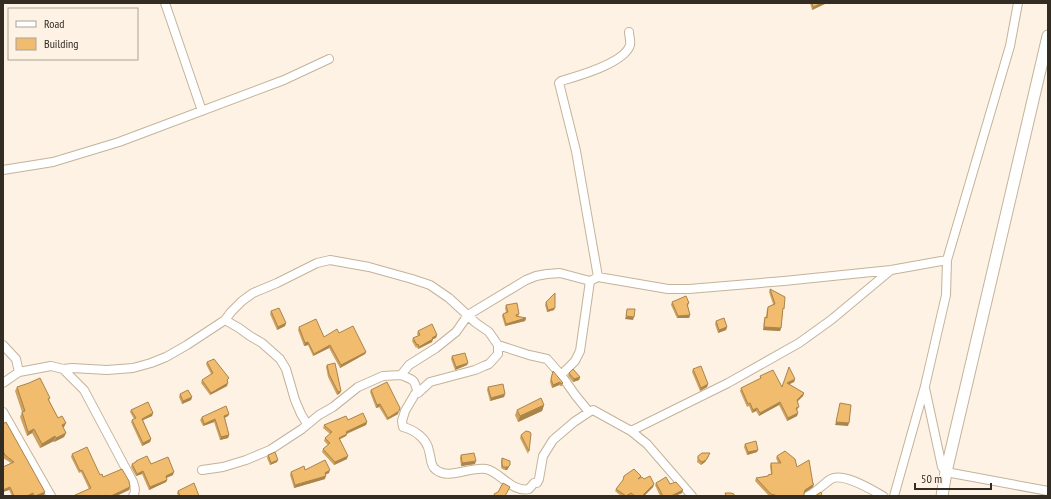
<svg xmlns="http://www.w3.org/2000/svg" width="1051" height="499" font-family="'PT Sans Narrow',sans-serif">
	<rect width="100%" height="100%" fill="#fdf2e3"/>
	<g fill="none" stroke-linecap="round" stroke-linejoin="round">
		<g stroke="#c4b39b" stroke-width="10">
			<path id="street" d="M165,3l37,108
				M3,170l50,-8 66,-20 165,-62 45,-21
				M598,277l-22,-126 -17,-68 2,-2c17,-5 64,-18 69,-36 1,-4 -1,-9 -1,-13
				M225,320l14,8 11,8 12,7 18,16 6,10 9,31 6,14 6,10
				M3,345l13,14 3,13 32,-6 12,3 9,-1 35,2 26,-2 18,-5 15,-6 21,-12 38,-25 6,-8 11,-11 11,-8 24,-10 40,-20 13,-3 39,7 43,12 18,6 19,13 27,25 13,9 9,13v9l-9,10 -5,2 -9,4 -45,12 -12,11
				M498,345l31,10 18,4 14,16 15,21 13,16
				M63,369l21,21 49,92c2,6 3,9 0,14
				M401,375c13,5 13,4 17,18l-3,1 -10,17 -3,10 1,6c12,3 24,12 26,24 2,5 1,14 6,18 13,12 35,-3 51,0 13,2 26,24 43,20l5,-6h3l2,-4 4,-23 10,-16 21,-18 15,-10 4,-2 38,21 16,13 45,52
				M561,375l14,-14 5,-10 10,-70
				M3,383l16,-11
				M925,388l17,79 4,5 102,19
				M3,412l48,84
				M631,431l97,-48 71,-40 32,-23 60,-50
				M202,470l21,-3 23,-7 24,-10 32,-21 17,-14 14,-8 25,-20 25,-11 18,-1 8,-10 27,-17 20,-16 12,-17 58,-35 10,-4 11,-2 13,-1 30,8 8,-4 70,12h21l95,-8 107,-11 56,-10
				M808,496c9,-4 15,-12 23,-17 12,-7 41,11 52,17
				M894,496l31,-110 21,-91 1,-35 63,-214 8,-43"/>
		</g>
		<g stroke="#c4b39b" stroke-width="13">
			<path id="secondary" d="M942,496l4,-24 102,-436"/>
		</g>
		<use href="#street" stroke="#fff" stroke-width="8"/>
		<use href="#secondary" stroke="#fff" stroke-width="11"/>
	</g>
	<path fill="#cfa25f" d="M810,3h17l-15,7z
		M770,289l13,22 -2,17 -1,3 -17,-1 1,-10 1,-3h1l1,-8 1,-2 5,-3 -4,-12z
		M546,302l8,8 -7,2 -2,-7z
		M672,302l17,1 -1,3 2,9 -1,3h-12l-6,-13z
		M506,305l13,9 -1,3 8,1 -1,3 -20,5 -3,-10 1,-2 3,-2 -1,-4z
		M271,311l15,12 -1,3 -8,4 -7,-16z
		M716,321l11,6 -1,3 -8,3 -3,-9z
		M299,327l25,10 15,-4 27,19 -1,2 -25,14 -11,-20 -16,8 -5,-11 -4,1 -6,-16z
		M418,331l19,4 -1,3 -3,1 -1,3 -14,7 -1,-2 -1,1 -4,-7 1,-3 5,-2 -1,-2z
		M452,356l15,9 -12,5 -4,-11z
		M207,362l21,19 -1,1v4l-17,9 -9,-12 1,-3 9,-6 -5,-10z
		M327,365l14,26 -1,2 -3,2 -9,-18 -2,-10z
		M693,369l15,15 -1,3 -7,4 -8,-19z
		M569,373l11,4 -1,3 -6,2 -5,-6z
		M552,374l11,9 -1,3h-2l-1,-1 -7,3 -2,-6z
		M760,376l22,11 13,-8 -1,3 -5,2 15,9 -1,3 -6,5 1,8 -1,1 1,3 -1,3 -10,5 -8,-16 -20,11 -3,-5 -4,2 -3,-7 -2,1 -7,-16 1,-3 19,-9z
		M17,387l33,11 -1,2 9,18 8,5 -3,5 3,5 -2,4 -10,5v-1l-14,7 -8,-15 -5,3 -7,-19 2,-5 -7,-21z
		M488,387l17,7 -1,3 -14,4 -3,-11z
		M371,390l27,24 -11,6 -8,-13 -3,1 -6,-16z
		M180,394l12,3 -1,3 -9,4 -3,-7z
		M544,405l-2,6 -24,11 -3,-7 2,-5z
		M131,410l22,3 -1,3 -9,4 8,19 -1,3 -8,4 -11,-24 1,-2 2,-1 -4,-7z
		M229,414l-1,2 -3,2 4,17 -1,3 -8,2 -6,-18 -11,4 -3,-6 2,-3z
		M348,420l19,2 -1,3 -19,9 -1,2 -6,3 7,20 -13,6 -12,-13 1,-3 5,-4 -4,-4 1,-3 5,-4 -7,-6 1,-3z
		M3,424l41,71 -3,1h-29l-3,-6 -6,2v-25l8,-4 -8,-5z
		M521,435l8,16 -1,3 -8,-16z
		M745,444l12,8 -10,3 -3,-8z
		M72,454l31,23 27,10 -1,3 -13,6h-43l16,-7 -8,-17 -2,1 -8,-16z
		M268,455l9,7 -7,3 -3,-7z
		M461,455l14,9 -14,2 -1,-8z
		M698,456h11l-4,6 -4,3 -4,-3z
		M777,456l20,11 16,20 -9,6v3h-35l-14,-15 1,-3 12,-2v-1l3,-1 -1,-8 1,-3h7l-2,-5z
		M502,458l8,7 -3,5h-2l-3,-1 -1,-2v-6z
		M136,461l15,3 22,11 -6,3v2l-1,2 -17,8 -7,-16 -6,2 -5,-9 1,-3 3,-1z
		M305,470l24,3 -4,2v4l-31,9 -4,-13 1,-3z
		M641,476v2l13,6 -1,3 -9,9h-23l-6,-5 1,-2z
		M656,483l27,7 -1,3 -7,3h-15l-5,-11z
		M178,491l21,5h-21l-1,-3z"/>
	<path fill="#a9844d" d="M822,3h5l-15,7 1,-3z
		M555,308l-1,2 -7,2 1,-2z
		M690,315l-1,3h-12l1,-2z
		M626,316l8,1 -1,3 -8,-1z
		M526,318l-1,3 -20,5 1,-2z
		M286,323l-1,3 -8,4 1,-3z
		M727,327l-1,3 -8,3 1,-3z
		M764,327l17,1 -1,3 -17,-1z
		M437,335l-1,3 -3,1 -1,3 -14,7 1,-2 13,-9z
		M308,342v3l-4,1 1,-3z
		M330,345l-1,3 -16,8 1,-2z
		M366,352l-1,2 -25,14 1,-3z
		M468,363l-1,2 -12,5 1,-3z
		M580,377l-1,3 -6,2 1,-3z
		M795,379l-1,3 -8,4 1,-3z
		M560,382l-1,3 -7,3 1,-3z
		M228,383l-1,3 -17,9 1,-2z
		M708,384l-1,3 -7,4 1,-3z
		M341,391l-1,2 -3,2 1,-3z
		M804,393l-1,3 -7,7 1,-3z
		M505,394l-1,3 -14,4 1,-3z
		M192,397l-1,3 -9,4 1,-3z
		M780,402l-1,3 -20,11 1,-3z
		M380,404l-1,3 -3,1 1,-3z
		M544,405l-2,6 -24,11 2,-6z
		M757,408l-1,3 -4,2 1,-3z
		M399,411l-1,3 -11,6 1,-2z
		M153,413l-1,3 -11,5 1,-2z
		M798,413l-1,3 -10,5 1,-3z
		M229,414l-1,2 -5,2 1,-2z
		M215,419l-1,3 -11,4 1,-2z
		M367,422l-1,3 -21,9 1,-2z
		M836,422l13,1 -1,3 -13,-1z
		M66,423l-2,4 -4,2 2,-4z
		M34,429l-2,4 -5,3 1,-4z
		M66,433l-2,4 -10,5 2,-4z
		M347,434l-1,2 -8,4 1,-2z
		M229,435l-1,3 -8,2 1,-3z
		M55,436l-1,5 -14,7 2,-4z
		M151,439l-1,3 -8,4 1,-3z
		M758,450l-1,2 -10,3 1,-3z
		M710,453l-5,9 -4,3 1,-3z
		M348,456l-1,3 -13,6 1,-3z
		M278,460l-1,2 -7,3 1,-2z
		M476,461l-1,3 -14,2 1,-3z
		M510,465l-3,5h-2l1,-3z
		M330,470l-1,3 -5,2 1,-2z
		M143,471l-1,3 -6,2 1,-2z
		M174,472l-1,3 -8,3 1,-2z
		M326,476l-1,3 -31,9 1,-3z
		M167,480l-1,2 -17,8 1,-3z
		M654,484l-1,3 -9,9h-2z
		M814,484l-1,3 -9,6 1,-3z
		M10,487l-1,3 -6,2v-2z
		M130,487l-1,3 -13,6h-5z
		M683,490l-1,3 -7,3h-4z
		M45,492l-1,3 -3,1h-6z
		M33,493l-1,3h-5z"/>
	<path fill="#f1bc6e" stroke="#a9844d" d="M812,3h10l-9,4z
		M770,289l15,8 -1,12 -1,-1 -2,20 -17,-1 1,-10 2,1 1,-11 7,-3z
		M555,293v15l-7,2 -2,-8z
		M686,296l3,7 -2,1 3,11 -12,1 -6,-14z
		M517,303l2,11 -3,1v1l10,2 -20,6 -3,-10 5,-2 -2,-7z
		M279,308l7,15 -8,4 -7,-16z
		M627,309h8l-1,8 -8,-1z
		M724,318l3,9 -8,3 -3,-9z
		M316,319l8,18 13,-8 2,4 14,-7 13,26 -25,13 -11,-20 -16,9 -6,-12 -3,1 -6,-16z
		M432,324l5,11 -5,3 1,1 -14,8 -1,-3 -1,1 -4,-7 7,-3 -2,-4z
		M465,353l3,10 -12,4 -4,-11z
		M214,359l15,19 -2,2 1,3 -17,10 -9,-13 11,-7 -6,-11z
		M335,363l6,28 -3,1 -9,-18 -2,-9z
		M701,366l7,18 -7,4 -8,-19z
		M789,367l6,12 -8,4 17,10 -7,7 2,7 -3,1 2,5 -10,5 -8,-16 -20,11 -3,-5 -4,2 -3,-7 -2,1 -7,-16 20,-10 -1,-2 13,-6 9,17z
		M573,369l7,8 -6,2 -5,-6z
		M553,371l10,12 -2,1 -1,-2 -7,3 -2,-6z
		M40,378l10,20 -2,1 10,19 4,-2 4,7 -4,2 4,8 -10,5 -1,-2 -13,8 -8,-15 -6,3 -6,-20 3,-1 -8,-24 12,-4z
		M387,382l13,26 -1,3 -11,7 -8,-14 -3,1 -6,-15z
		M503,384l2,10 -14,4 -3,-11z
		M188,390l4,7 -9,4 -3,-7z
		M541,398l3,7 -24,11 -3,-6z
		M148,402l5,11 -11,6 9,20 -8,4 -11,-23 4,-2 -5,-8z
		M840,403l11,2 -2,18 -13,-1z
		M226,406l3,8 -5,2 5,19 -8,2 -6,-18 -11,5 -2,-7z
		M363,413l4,9 -21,10 1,2 -8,4 9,18 -13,6 -12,-13 7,-6 -5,-5 7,-6 -8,-7 22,-9 2,4z
		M6,422l39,70 -10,4h-1l-1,-3 -6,3h-13l-4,-9 -7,3v-20h1l-1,-3 11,-5 -9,-7 -2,-4v-27z
		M526,431l4,1 1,2 -2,17 -8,-16z
		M756,441l2,9 -10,2 -3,-8z
		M87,447l13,28 2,-1 1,3 19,-8 7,12 1,6 -19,9h-4l-1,-1 -3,1h-4l-1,-1 -3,1h-22l18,-8 -9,-18 -2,1 -8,-17z
		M785,451l10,8 2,8 12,-7 4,24h1l-9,6 -1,3v3h-26l-7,-2 -15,-16 12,-2v-1l4,-1 -1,-11h10l-4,-7z
		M275,452l3,8 -7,3 -3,-8z
		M474,453l2,8 -14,2 -1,-8z
		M702,453h8l-4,7 -4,2 -4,-3v-3z
		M147,456l4,8 17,-7 6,15 -8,4 1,4 -17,7 -7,-16 -6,3 -5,-10 4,-2v-1z
		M502,458l8,3v4l-2,2h-5l-1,-3z
		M325,460l5,10 -5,3 1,3 -31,9 -4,-13 13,-6 1,4z
		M634,469l7,7 -3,3 4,-2 2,2 6,-3 4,8 -12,12h-7l-4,-3 -5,3 -10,-7 7,-9 1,-4z
		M666,477l4,7 6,-2 7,8 -12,6h-8l-7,-13z
		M194,483l5,13h-19l-2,-5z
		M503,483l7,4 -5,9h-10l-1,-2 4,-2z
		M821,492l1,4h-7z
		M725,493h6l3,1v2h-8z"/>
	<rect width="1051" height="499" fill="none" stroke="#332c23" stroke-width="8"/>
	<rect x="8" y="8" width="130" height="52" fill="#fdf2e3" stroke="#aca396"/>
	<rect x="16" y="21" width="20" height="6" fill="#ffffff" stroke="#aca396"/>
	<text x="44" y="28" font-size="12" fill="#332c23">Road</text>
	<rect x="16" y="38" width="20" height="12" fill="#f1bc6e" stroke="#aca396"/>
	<text x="44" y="48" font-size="12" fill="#332c23">Building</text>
	<path d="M915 483v6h76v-6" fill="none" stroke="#332c23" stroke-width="2"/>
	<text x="921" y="483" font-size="12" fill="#332c23" stroke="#fdf2e3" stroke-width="3" paint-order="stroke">50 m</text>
</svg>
